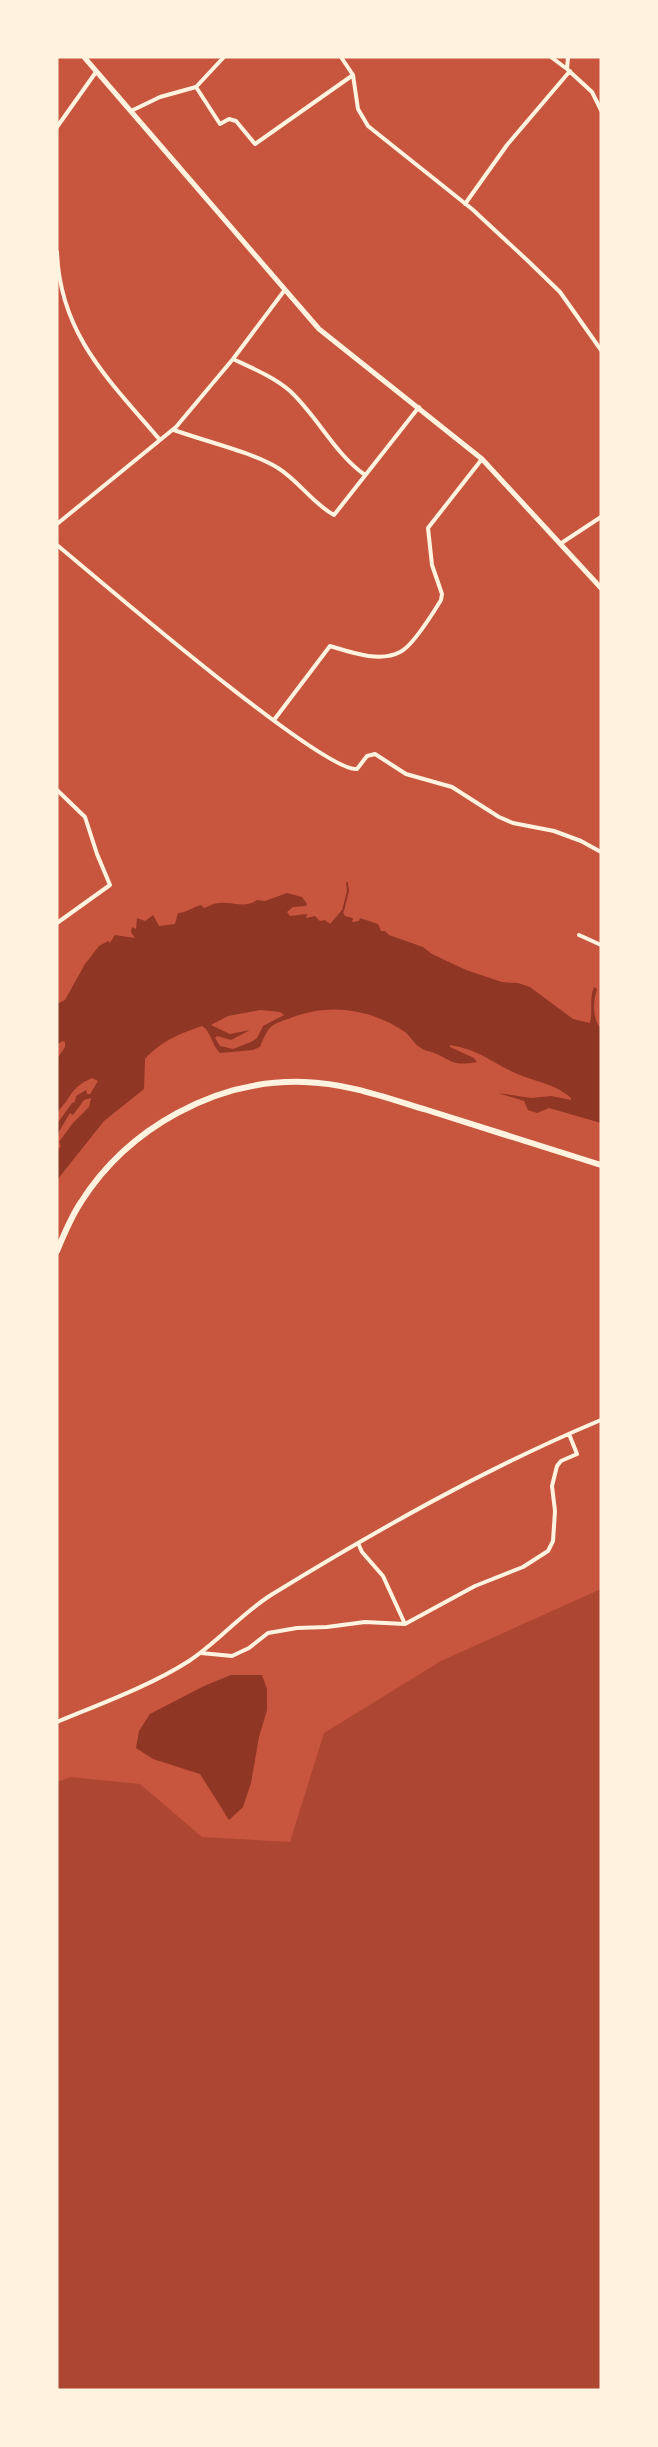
<svg xmlns="http://www.w3.org/2000/svg" width="658" height="2447" font-family="Signika,sans-serif">
	<rect width="100%" height="100%" fill="#c8553d"/>
	<path fill="#ae4732" d="M601,1589v801h-544v-608l14,-5 69,7 62,53 88,5 34,-109 117,-72z"/>
	<path fill="#8f3625" fill-rule="evenodd" d="M287,893l15,4 5,7 -1,2 -13,1 -6,5 3,4 17,-2 -1,4 9,-2 5,5 5,-1 5,4 12,-14 3,6 8,2 -1,4 7,-1 1,-3 18,6 3,7h4l4,4 34,12 9,7 34,16 36,12 16,1 12,4 43,32 17,4c3,-12 -1,-24 4,-36l3,2c-4,12 -5,29 4,40v94l-52,-15 -12,5 -9,-3 -4,-9 -26,-8 33,5 20,-2 20,4v-2c-17,-15 -36,-16 -56,-25 -26,-12 -35,-23 -65,-28v2l24,11 3,4c-26,4 -21,0 -43,-9 -4,-2 -9,-2 -13,-5 -6,-3 -10,-11 -16,-16 -32,-22 -73,-29 -109,-16 -24,9 -26,6 -36,31l-7,3 -33,3c-8,-7 -9,-22 -18,-27 -23,8 -41,15 -57,33l-1,30 -40,32 -47,59v-29l4,-5 -2,-4 14,-19 16,-16 2,-9 -7,2 -11,15 -3,-2 -13,22v-11l15,-21 3,-1 1,-6 10,-6 1,4h3l8,-13 -6,-3c-23,10 -20,20 -35,34v-53l8,-12v-5l-2,-1 -6,3v-40l8,-4 20,-36 14,-18 9,-5 2,2 5,-8 20,3 -4,-6 1,-5 4,2 1,-11 8,3 8,-6 6,11 16,-2 3,-11c8,0 15,-6 23,-8l3,3c5,-2 10,-5 15,-5 11,-2 27,6 38,-3l8,1zM260,1010l20,2 4,3 -21,11 -6,12 -6,4 -18,7 -13,-3 -5,-8 2,-2 14,4 19,-10 -20,4 -19,-9 17,-9z
		M231,1675h31l5,14v21l-8,27 -8,46 -8,24 -14,13 -29,-46 -47,-15 -17,-11 3,-17 11,-17 54,-28z"/>
	<g fill="none" stroke-linecap="round" stroke-linejoin="round">
		<path stroke="#8f3625" stroke-width="2" d="M343,911l5,-20 -1,-8"/>
		<path stroke="#fff3e0" stroke-width="4" d="M341,57l12,18 5,34 10,17 104,83 55,51 33,32 41,58
			M551,57l16,12
			M568,57l-1,12 25,23 9,18
			M196,87l24,37 9,-5 7,2 19,23 98,-69
			M131,111l29,-14 36,-10 28,-30
			M57,127l39,-55
			M465,204l42,-59 63,-74
			M57,252c3,83 53,129 103,188
			M233,359c19,9 41,18 57,32 28,26 44,62 75,84
			M174,430c30,11 78,22 104,38 21,13 34,35 56,47l85,-108
			M57,524l119,-97 57,-68 51,-68
			M560,544l41,-27
			M57,545c40,33 266,228 300,224l10,-13 8,-2 31,20 46,13 47,30 14,6 41,8 27,10 20,11
			M274,720l56,-74c20,6 50,17 70,6 13,-6 33,-39 41,-52l1,-6 -10,-29 -4,-37 54,-69
			M57,790l28,27 12,37 13,31 -53,38
			M579,935l22,10
			M358,1543l4,9 21,24 22,48
			M201,1653l31,3 17,-8 19,-15 29,-5 30,-1 38,-5 40,2 70,-38 48,-19 25,-16 5,-10 2,-30 -3,-25 5,-20 4,-5 16,-7 -8,-20
			M57,1722c43,-18 93,-36 132,-61 29,-19 52,-47 82,-66 106,-65 215,-127 330,-175"/>
		<path stroke="#fff3e0" stroke-width="5" d="M84,57l235,272 163,130 119,129"/>
		<path stroke="#fff3e0" stroke-width="6" d="M57,1251c7,-17 14,-34 24,-49 47,-74 135,-123 223,-120 43,1 83,16 123,28 58,18 116,37 174,55"/>
	</g>
	<rect width="658" height="2447" fill="none" stroke="#fff3e0" stroke-width="117"/>
</svg>
